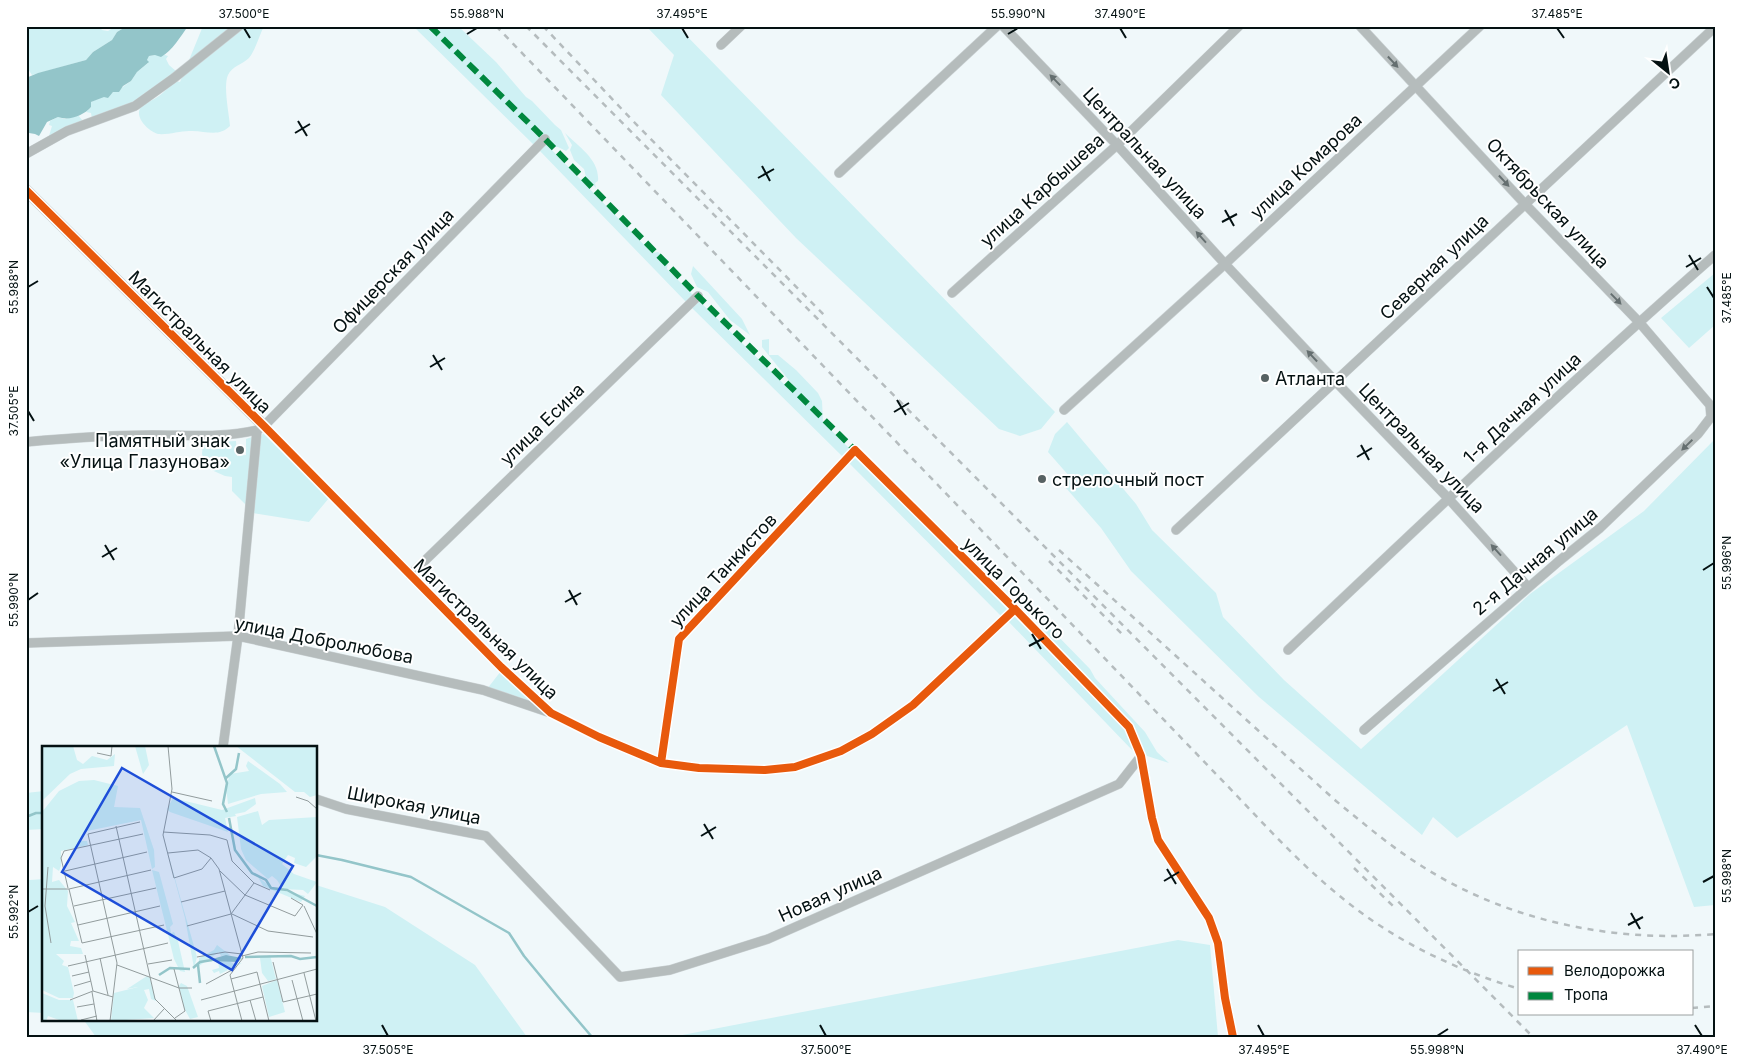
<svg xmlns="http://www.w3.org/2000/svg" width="1741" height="1063" font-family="Inter,sans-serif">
	<rect width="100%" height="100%" fill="#f0f8fa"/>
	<path fill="#cff1f4" d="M26,26h73l3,4 6,1 8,-5h11l-10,6 -5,8 -19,12 -7,8 -54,15 -6,-9z
		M203,26h61c-5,10 -8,23 -15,32 -6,6 -17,8 -21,17 -5,11 1,38 2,51 -12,12 -25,4 -41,5 -9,0 -21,4 -31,3 -8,-2 -20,-13 -19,-22 0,-3 2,-5 3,-7 12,-5 25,-12 30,-25l8,2z
		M413,26h45l38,36 30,35 6,4 23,24 6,5 8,18 -3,3 -8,-4h-9l103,106 6,-1 10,8 -1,9 27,27 -7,7 -149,-154 10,-10 -3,-4 -11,10z
		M646,26h31l378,386 -14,17 -21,7 -21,-7 -203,-191 -135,-143 13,-40z
		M155,55h10l3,1 -2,3 3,6 8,7 -43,32 -42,15 -1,-6 -5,-1 5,-5v-5l29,-13 11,-8 6,-9 11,-9 -1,-3 2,-4z
		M78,115l5,6 -33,17 -1,-2 3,-10 -3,-1 1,-4 8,-4 7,2z
		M565,133c14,14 35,27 33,48l-3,2 1,5 -10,-11 -2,-8 -10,-9 -4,-10 2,-5z
		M693,266l49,53 8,16 -20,-15 -22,-28 -11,-5 -6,-13z
		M1715,273v52l-26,23 -28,-30z
		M698,300l92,90 2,-6 -30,-37v-7l7,-1v16h9l18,15 22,23 4,8 1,21 28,28 -8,7 -152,-150z
		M1067,422l69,82 16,26 64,63 7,24 61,63 77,69 169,-155 114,-83 71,-72v466l-21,2 -67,-182 -170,113 -24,-21 -11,18 -163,-138 -128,-126 -30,-43 -35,-40 4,-11 -22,-25 7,-18z
		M264,432l65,66 -20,24 -56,-9 7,-75z
		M255,436l-6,72 -17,-17v-14l-7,-1 -18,-8 -5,-14 1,-11 33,-2 1,15 9,-1v-16z
		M855,455l155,154 -8,8 -154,-155z
		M1014,613l112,115 10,23 -4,-1 -124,-129z
		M1044,628l8,2 38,39 5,9 50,54 12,20 12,11 -25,-8 -12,-29 -92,-94z
		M501,671l38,34 -52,-16z
		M44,791v38l-18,1v-37z
		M26,879l4,1 14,-1v134l-18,-1z
		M316,885l69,22 90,58 52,72h-431l-13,-18h233z
		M1178,940l32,5 8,92h-546z"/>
	<path fill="#93c5c9" d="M127,26h61c-7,10 -16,25 -27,31l-6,-2 -6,1 -2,4 2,2 -12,10 -6,9 -8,5 -4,6h-6l-5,6 -4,-1 -13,5v5c-8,9 -22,14 -33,10l-11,5 -8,14 -4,-2 -6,-1 -3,-2v-53l12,-5 48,-13 7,-8 19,-12 5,-8z"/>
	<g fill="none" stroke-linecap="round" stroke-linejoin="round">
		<path stroke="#93c5c9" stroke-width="2.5" d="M26,817l10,-4h8
			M316,855l26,5 69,17 98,56 15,23 33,40 35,41"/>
		<g stroke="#cbd2d4" stroke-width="10">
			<path id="minor" d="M1003,26l114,119 108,119 111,118 112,116 80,89
				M1360,26l164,177 115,119 71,83 1,12 -13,17 -98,94 -41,33 -195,169
				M721,45l20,-19
				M26,154l41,-23 68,-25 39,-28 65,-52
				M839,173l158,-147
				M952,293l165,-148 122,-119
				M1064,410l161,-146 255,-238
				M264,426l237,241 50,46 48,24 62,26 38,5 66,2 30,-3 46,-16 31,-17 41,-29 102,-96
				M26,442c43,-4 85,-7 127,-7 34,0 71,3 104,-5
				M1176,530l539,-503
				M410,575l288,-279
				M26,643l212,-7 245,54 65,22
				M1288,650c141,-133 281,-267 427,-395
				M223,747l15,-111 19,-206 7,-4 281,-287
				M661,763l18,-124 176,-189 160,159 114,118 12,29 11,62 6,22 51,78 9,25 7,55 8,39
				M316,799l30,10 140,27 134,141 50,-7 98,-31 351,-155 22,-28"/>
		</g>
		<g stroke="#cbd2d4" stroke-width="12">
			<path id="tertiary" d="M26,190l238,236"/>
		</g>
		<use href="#minor" stroke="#b5bcbc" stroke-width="9"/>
		<use href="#tertiary" stroke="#b5bcbc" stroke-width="11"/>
		<path stroke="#b5bcbe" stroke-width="2.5" stroke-dasharray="6 6" stroke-linecap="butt" d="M496,26l720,748c40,41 80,87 125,123 52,43 114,73 179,92
			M526,26l1007,1011
			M543,26l91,96 191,194
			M1059,550l277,251c27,22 54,45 84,64 87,56 193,78 295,69
			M1049,561l76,76
			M1354,868l39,38
			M1692,1008l23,-2"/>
		<path stroke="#00873e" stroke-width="6" stroke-dasharray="12 6" stroke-linecap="butt" d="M430,26l115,113 153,157 157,154"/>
		<g stroke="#fff" stroke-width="11">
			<path id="cycleway" d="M26,190l238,236 237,241 50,46 48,24 62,26 38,5 66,2 30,-3 46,-16 31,-17 41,-29 102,-96
				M661,763l18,-124 176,-189 160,159 114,118 12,29 11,62 6,22 51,78 9,25 7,55 8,39"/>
		</g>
		<use href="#cycleway" stroke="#e8590c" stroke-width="8"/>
	</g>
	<defs><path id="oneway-solid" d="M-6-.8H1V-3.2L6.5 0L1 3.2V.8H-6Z" transform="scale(1.25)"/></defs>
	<g fill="#656f70">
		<use href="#oneway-solid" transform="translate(1393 62) rotate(47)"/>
		<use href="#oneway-solid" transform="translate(1055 80) rotate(-134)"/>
		<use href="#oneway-solid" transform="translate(1504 181) rotate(47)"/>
		<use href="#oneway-solid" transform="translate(1201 237) rotate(-132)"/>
		<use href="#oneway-solid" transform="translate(1616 299) rotate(46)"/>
		<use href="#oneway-solid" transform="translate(1312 356) rotate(-133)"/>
		<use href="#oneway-solid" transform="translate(1687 445) rotate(136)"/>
		<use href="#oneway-solid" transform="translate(1496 550) rotate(-132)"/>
	</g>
	<path fill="none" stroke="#041112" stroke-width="2" d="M244,28l6,10M682,28l6,10M1120,28l6,10M1557,28l7,10M467,34l10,-6M1008,34l10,-6M298,121l9,15M295,133l15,-9M762,166l8,15M758,178l16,-9M1225,210l9,16M1222,222l15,-8M1689,255l9,15M1686,267l15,-9M28,287l10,-6M1707,287l7,11M433,355l9,15M430,367l15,-9M897,400l9,15M28,411l6,10M894,412l15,-9M1361,445l8,15M1357,457l15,-9M105,545l9,15M102,557l15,-9M1703,570l11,-7M569,590l8,15M28,600l10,-7M565,602l16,-9M1032,634l9,15M1029,646l15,-8M1496,679l9,15M1493,691l15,-9M704,824l9,15M701,836l15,-9M1167,869l9,15M1164,881l15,-9M1703,882l11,-6M28,912l10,-6M1631,913l9,16M1628,925l15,-8M382,1025l6,11M820,1025l6,11M1258,1025l6,11M1695,1025l7,11M1437,1036l11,-7"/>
	<g fill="#576263" stroke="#fff" stroke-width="2">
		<circle cx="1265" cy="378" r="5"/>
		<circle cx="240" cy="450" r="5"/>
		<circle cx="1042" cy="479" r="5"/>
	</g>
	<g text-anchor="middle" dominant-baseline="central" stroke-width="4" stroke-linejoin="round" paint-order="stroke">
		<g font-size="18" fill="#041112" stroke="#fff">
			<text transform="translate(1145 153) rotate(47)">Центральная улица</text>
			<text transform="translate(1306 166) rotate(-43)">улица Комарова</text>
			<text transform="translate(1042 190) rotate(-42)">улица Карбышева</text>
			<text transform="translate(1548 203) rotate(47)">Октябрьская улица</text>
			<text transform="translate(1434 267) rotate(-44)">Северная улица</text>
			<text transform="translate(393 271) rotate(-46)">Офицерская улица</text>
			<text transform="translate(200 342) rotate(45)">Магистральная улица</text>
			<text transform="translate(1522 408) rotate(-43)">1-я Дачная улица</text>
			<text transform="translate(542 424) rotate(-44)">улица Есина</text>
			<text transform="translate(1422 448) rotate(46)">Центральная улица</text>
			<text transform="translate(1535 561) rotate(-40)">2-я Дачная улица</text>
			<text transform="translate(723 570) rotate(-47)">улица Танкистов</text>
			<text transform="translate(1014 588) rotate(45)">улица Горького</text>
			<text transform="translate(486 629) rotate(44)">Магистральная улица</text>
			<text transform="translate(324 640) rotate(11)">улица Добролюбова</text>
			<text transform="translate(414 805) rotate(11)">Широкая улица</text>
			<text transform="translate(830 894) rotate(-24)">Новая улица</text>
		</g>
		<g font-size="18" fill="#041112" stroke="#fff" text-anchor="start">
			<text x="1275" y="378">Атланта</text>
			<text x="230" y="440" text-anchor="end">Памятный знак<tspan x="230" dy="21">«Улица Глазунова»</tspan></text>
			<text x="1052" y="479">стрелочный пост</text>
		</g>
	</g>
	<g transform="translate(42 746)">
		<rect width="275" height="275" fill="#f0f8fa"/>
		<path d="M0,0h31l4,14 6,4 9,-8 15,4 8,-6 -1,12 -33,3 -11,5 -28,27zM93,0h10l4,19 -6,9zM194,0h81v49l-7,2 -6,-5h-9zM206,15l32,23 7,8 -26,2 -33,10 -2,-17 4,-13 19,-3 -3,-5zM52,34l24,6 -4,21 26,1 14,42 1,17 -3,2 -11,-49 -54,11 -6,10h6l1,4 -27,6v15l-2,5 -6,-4 -1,15 7,-2 9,11 -1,15 8,16 -4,1 8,18h-8l-1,5 11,2 2,6h-27l8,7 -2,4 6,2 6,26 -1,5h-14l-17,-8v-178l17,-21 20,-10zM131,52l49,12 33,-12 1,6 -11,8 -10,2 1,2 -11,2 3,14 -58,-20 -3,-3zM216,65l4,14 7,-5 48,-3v39l-11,11 -12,-4 1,-5 -7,-3 -6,9 12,10 23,8 -9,12 -5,-4 -20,-1 -6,-9 -5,-4 -4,3 -22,-19 -5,-11 -4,-32zM119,83l36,128 -3,11 -9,-50zM110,124l7,2 14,52 -3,3 1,6 3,-1 4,9 7,31 -5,-1 -6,-12zM216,131l13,10 34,9 -4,6 -38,-16zM175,199l13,10 -9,1 -2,-4 -20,14v-8l15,-8zM228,209l6,24 -8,2 -6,-8 -2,-15zM185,214l7,4 8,-1 -22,11 -1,-3 -5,2 -2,-3 7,-2 -1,-7zM105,230l3,2 6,23 -5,-2 -2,-10 -5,1 4,10 -4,8 10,10 -43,3 3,-28 24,-6 -11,2zM235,234l8,32 -16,5 -7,-31zM139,237l6,3 11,31 -8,2 -6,-11 -5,-22zM0,247l17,7h14l5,21h-16l-14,-5 -2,5h-4z" fill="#cff1f4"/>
		<path d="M184,209l16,3 -4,4 -28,-1 -1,-1z" fill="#93c5c9"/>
		<path fill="none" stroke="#93c5c9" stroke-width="2.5" d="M172,0l13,37 -4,21 4,8M184,32l10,-9 3,-16M187,72l6,32 17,23 14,7 5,8 16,2 30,16M203,211l46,-1 9,3 17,-2M156,219l2,18M151,222l7,-6 12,-2M117,229l11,-7 20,1"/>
		<path fill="none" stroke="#929c9d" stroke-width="1" d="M126,0l4,43 -9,46 11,43 28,-9 9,-11M55,7l14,3 1,-10M130,46l40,9M254,51l12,4 9,8M74,80l39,173 22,22M121,86l47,3 17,5 5,21 22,22 -23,31M126,107l30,-3 13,8 8,11 24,89 -13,17 12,46M6,121l-3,39 6,37M23,125l82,-19M178,125l25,24 50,21 8,-11 -12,-7M212,137l16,7M26,142l-7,-30 3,-7 79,-17M0,143h27l82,-19M27,143l13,54 82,-18M139,156l44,-11M32,160l82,-18M262,160l13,28M190,168l36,17 45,6M36,179l82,-19M145,180l44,-12M43,209l8,36 20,6M200,210l16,-4 53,1M155,211l28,-5 17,2M58,212l8,37M231,216l10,40 34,-8M106,218l24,-4M75,219l62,23h13M26,220l100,-23M132,223l11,42 -10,7M262,227l12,48M30,230l17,-4M189,233l26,-7 12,49M250,234l11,41M164,238l26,-14M32,240l17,-5M50,246l5,29M28,254l23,-9M159,254l116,-31M208,254l6,21M35,261l17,-3M39,274l16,-4M68,275l7,-58 -29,-129 52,-12M111,275l11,-12M169,275l-3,-10 55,-14"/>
		<path fill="#1d4ed8" fill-opacity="0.15" stroke="#1d4ed8" stroke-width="2.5" d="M80,22l171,98 -61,104 -170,-98z"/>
		<rect width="275" height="275" fill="none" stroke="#041112" stroke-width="2.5"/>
	</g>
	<rect width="1741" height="1063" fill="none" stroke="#ffffff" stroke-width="55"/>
	<rect x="1518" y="950" width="175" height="65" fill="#ffffff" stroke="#9ba0a0"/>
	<rect x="1528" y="967" width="25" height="8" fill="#e8590c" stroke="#9ba0a0"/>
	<text x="1564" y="976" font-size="15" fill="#041112">Велодорожка</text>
	<rect x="1528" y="992" width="25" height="8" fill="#00873e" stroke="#9ba0a0"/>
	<text x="1564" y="1000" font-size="15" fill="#041112">Тропа</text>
	<g transform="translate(1668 72) rotate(150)" stroke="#ffffff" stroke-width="4" paint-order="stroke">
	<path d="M0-4L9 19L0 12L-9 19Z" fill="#041112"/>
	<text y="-8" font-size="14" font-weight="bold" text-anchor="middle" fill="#041112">С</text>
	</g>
	<rect x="28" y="28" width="1686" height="1008" fill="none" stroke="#041112" stroke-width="2"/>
	<g font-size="12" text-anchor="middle" fill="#041112">
		<text x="244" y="18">37.500°E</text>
		<text x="477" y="18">55.988°N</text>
		<text x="682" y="18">37.495°E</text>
		<text x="1018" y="18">55.990°N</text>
		<text x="1120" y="18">37.490°E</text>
		<text x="1557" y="18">37.485°E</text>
		<text transform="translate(14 287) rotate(-90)" y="4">55.988°N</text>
		<text transform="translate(1727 298) rotate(-90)" y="4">37.485°E</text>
		<text transform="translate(14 411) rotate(-90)" y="4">37.505°E</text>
		<text transform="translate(1727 563) rotate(-90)" y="4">55.996°N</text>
		<text transform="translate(14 600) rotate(-90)" y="4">55.990°N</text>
		<text transform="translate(1727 876) rotate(-90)" y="4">55.998°N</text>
		<text transform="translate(14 912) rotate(-90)" y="4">55.992°N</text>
		<text x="388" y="1054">37.505°E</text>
		<text x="826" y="1054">37.500°E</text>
		<text x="1264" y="1054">37.495°E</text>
		<text x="1437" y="1054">55.998°N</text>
		<text x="1702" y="1054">37.490°E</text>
	</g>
</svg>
